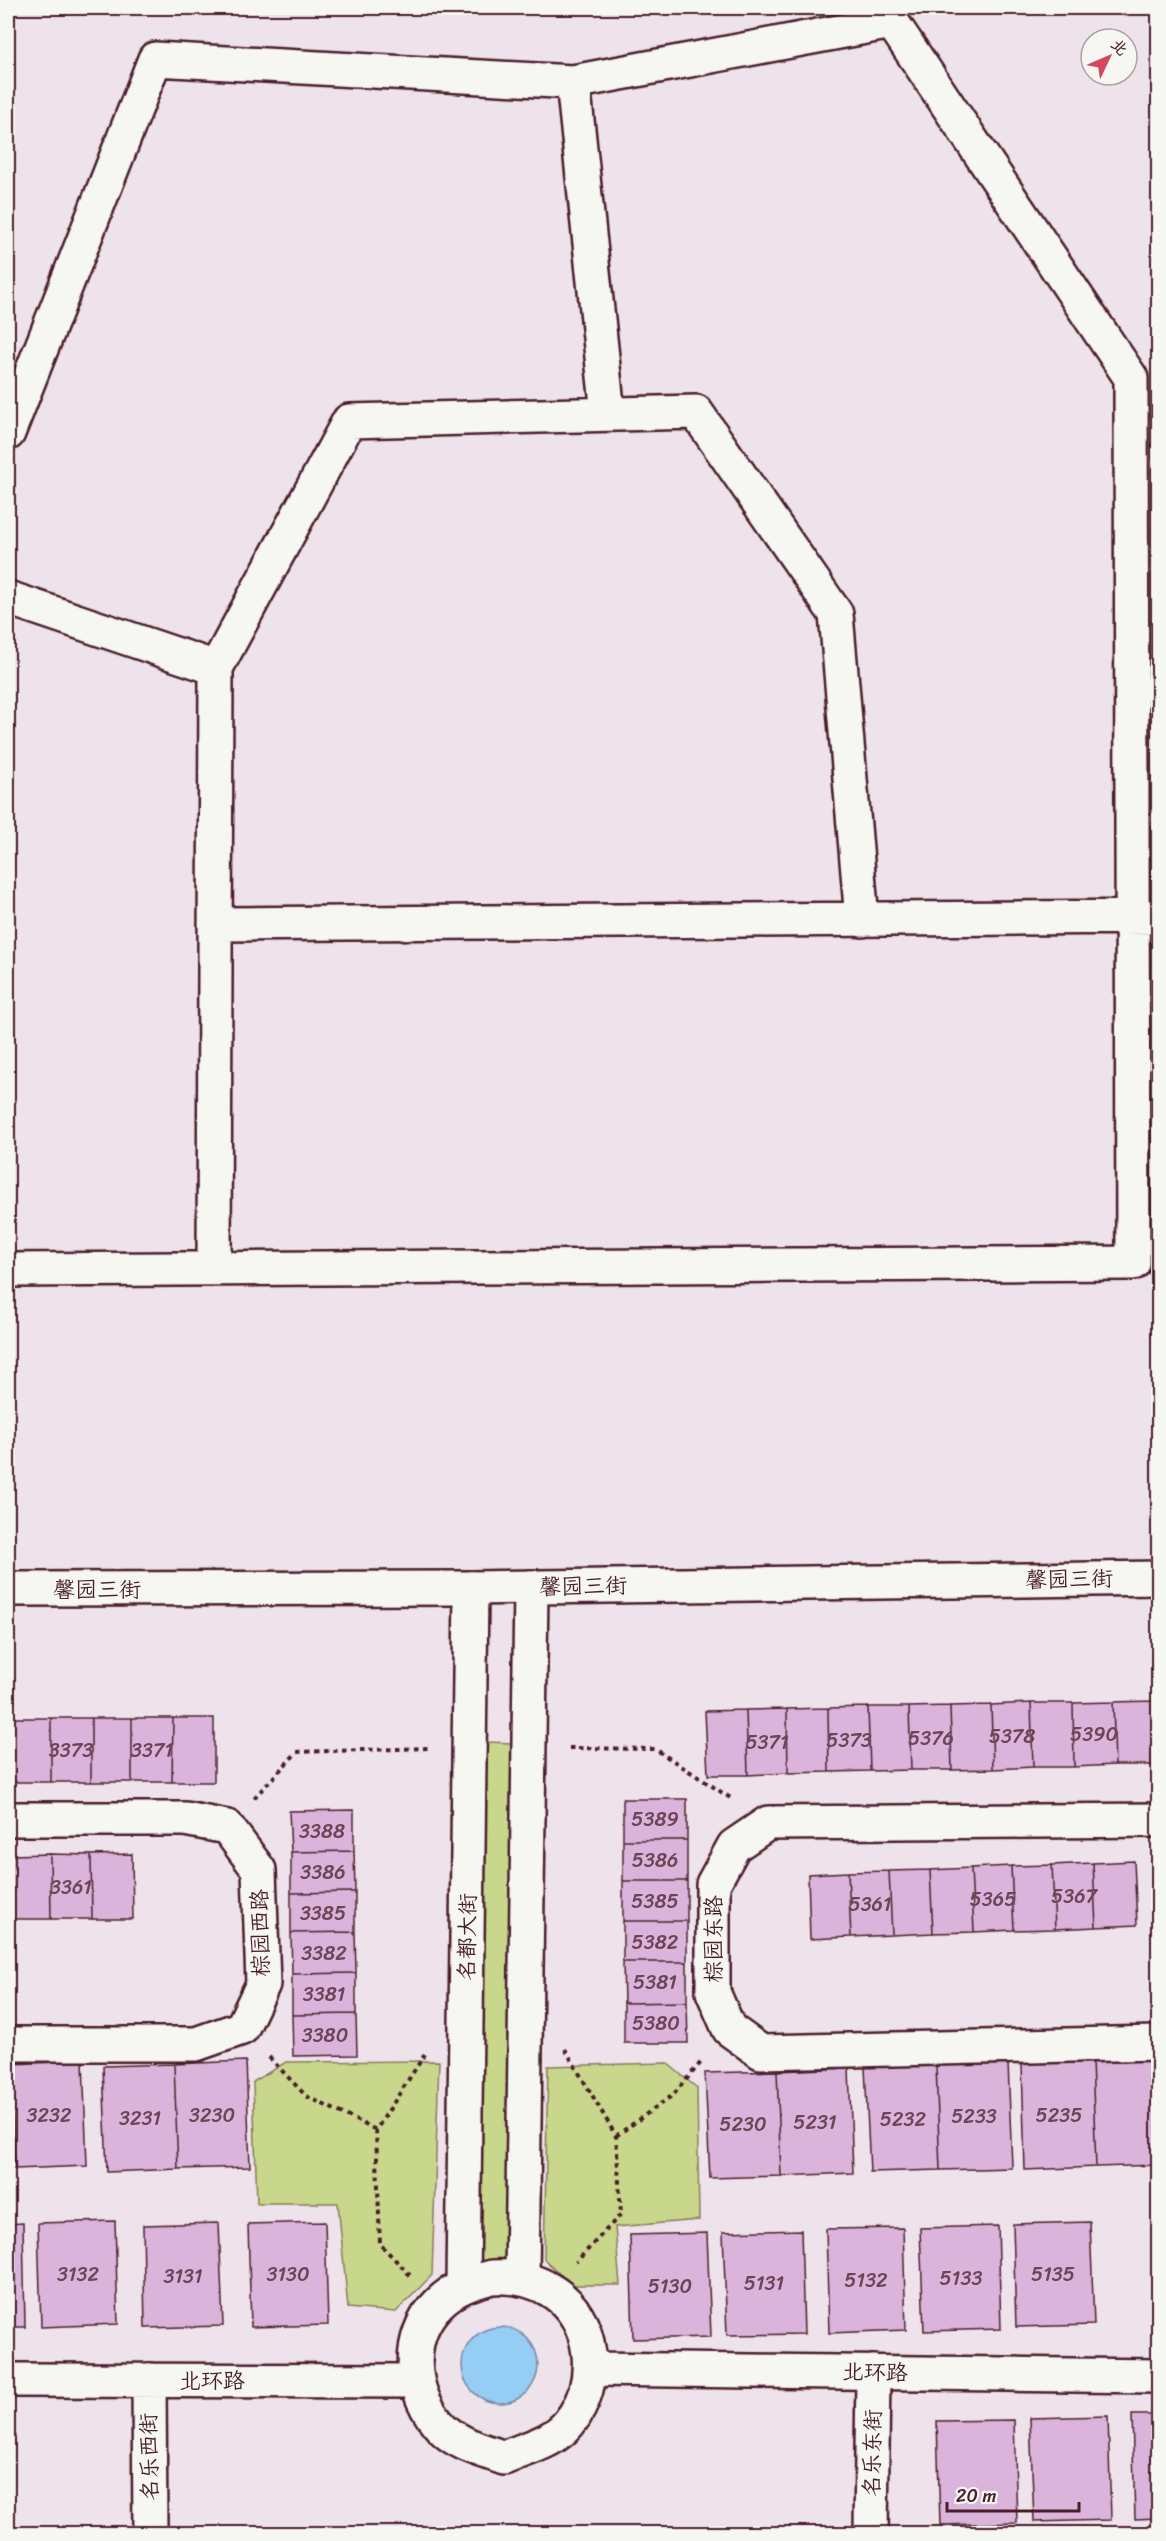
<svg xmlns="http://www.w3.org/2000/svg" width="1166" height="2541" font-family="Sriracha,'LXGW WenKai TC',sans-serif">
	<rect width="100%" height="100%" fill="#eee2eb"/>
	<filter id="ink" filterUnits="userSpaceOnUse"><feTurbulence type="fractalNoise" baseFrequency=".0167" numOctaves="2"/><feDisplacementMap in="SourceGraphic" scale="12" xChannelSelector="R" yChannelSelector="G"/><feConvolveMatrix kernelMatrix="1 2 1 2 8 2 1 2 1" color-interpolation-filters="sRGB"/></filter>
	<g filter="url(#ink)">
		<path fill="#c8d78b" stroke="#897b5b" stroke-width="1.5" d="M484,1742l29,1 -7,534 -30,4z
			M439,2061l-7,214 -36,37 -48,-4 -10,-105h-81l-4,-121 33,-20z
			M667,2063l30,25 2,132 -84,7 5,58h-48l-28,-26 4,-193z"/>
		<path fill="#96cdf5" stroke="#7887a4" stroke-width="1.5" d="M462 2365a38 38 0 1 1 76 0a38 38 0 1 1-76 0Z"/>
		<path fill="#dbb4dc" stroke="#4a1f2b" stroke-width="1.5" d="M1154,1701h4v64h-2z
			M1154,1701l2,64h-41l-2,-63z
			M1113,1702l2,63 -41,2 -1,-64z
			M1031,1703h42l1,64h-41z
			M1031,1703l2,64 -40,2 -2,-64z
			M991,1705l2,64 -41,1 -2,-64z
			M950,1706l2,64h-41l-2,-63z
			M868,1707l2,64 -41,1 -1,-64z
			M868,1707h41l2,63 -41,1z
			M828,1708l1,64 -41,1 -1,-64z
			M787,1709l1,64 -40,2 -2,-65z
			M746,1710l2,65h-40l-3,-64z
			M8,1718h2v64h-2z
			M10,1718h41v64h-41z
			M51,1718h40v64h-40z
			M91,1718h41v64h-41z
			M132,1718h41l-1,64h-40z
			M173,1718h41v64h-42z
			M623,1799h64v41h-64z
			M354,1810v41l-63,1 -2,-41z
			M623,1840h64v41h-64z
			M354,1851l1,41 -64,1v-41z
			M50,1854l41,1 1,64h-41z
			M50,1854l1,65h-41v-64z
			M132,1854l1,65h-41l-1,-64z
			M8,1855h2v64h-2z
			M1134,1861l3,64 -41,2 -3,-64z
			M1093,1863l3,64 -41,2 -3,-64z
			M1052,1865l3,64 -41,1 -3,-64z
			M1011,1866l3,64 -40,2 -3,-64z
			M971,1868l3,64 -41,1 -3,-63z
			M930,1870l3,63 -41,2 -3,-64z
			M889,1871l3,64 -41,2 -3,-65z
			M848,1872l3,65 -41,2 -2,-65z
			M623,1881h64v40h-64z
			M355,1892v40l-64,1v-40z
			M623,1921h64v41h-64z
			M355,1932l1,41 -64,1 -1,-41z
			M623,1962h64v40l-63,1z
			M356,1973v41l-64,1v-41z
			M687,2002l1,41h-64v-40z
			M356,2014l1,41 -64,1 -1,-41z
			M1158,2059v106l-62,2 -4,-106z
			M83,2061l4,105 -72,3 -4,-105z
			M246,2061l4,106 -72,2 -4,-105z
			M1092,2061l4,106 -71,3 -3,-106z
			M1008,2062l4,106 -72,2 -4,-105z
			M8,2064h3l4,105h-7z
			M174,2064l4,105 -71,3 -4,-106z
			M936,2065l4,105 -70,2 -5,-105z
			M849,2068l4,105 -72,3 -4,-105z
			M777,2071l4,105 -71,2 -5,-105z
			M115,2221l3,103 -77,3 -3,-104z
			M325,2222l3,103 -77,2 -3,-103z
			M1090,2222l4,103 -78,2 -3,-103z
			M23,2223l2,104h-17v-103z
			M219,2223l4,103 -78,2 -2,-103z
			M998,2226l3,103 -77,2 -4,-103z
			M903,2228l3,102 -77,3 -3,-104z
			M801,2230l3,104 -77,1 -4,-103z
			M707,2233l4,104 -78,2 -3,-104z
			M1132,2415h26v103l-23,1z
			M1108,2416l3,104 -77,2 -4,-104z
			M1014,2420l3,103 -77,2 -3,-104z"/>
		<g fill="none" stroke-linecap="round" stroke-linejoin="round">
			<g stroke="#4a1f2b" stroke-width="38">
				<path id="minor" d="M573,82l35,332
					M8,433l147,-374 418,23 319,-60 239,356 2,885 -1125,7
					M8,598l208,70 -2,600
					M216,668l133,-247 347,-9 140,202 26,306
					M215,924l943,-7
					M8,1819h177l42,8 32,43 4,114 -21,44 -46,16h-188
					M1158,1820l-390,3 -34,23 -21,38v108l16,37 32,23 397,-9
					M492,2277c20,-1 40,2 58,13 46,27 51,94 19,133 -16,20 -43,25 -65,35 -21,-8 -45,-13 -62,-30 -32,-33 -38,-91 -3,-125 15,-15 33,-21 53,-26z
					M522,2278l9,-691
					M463,2286l8,-698
					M591,2369l567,7
					M8,2380l408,1
					M149,2380l1,154
					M871,2534l2,-162"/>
			</g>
			<g stroke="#4a1f2b" stroke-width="38">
				<path id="tertiary" d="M8,1589l463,-1 687,-10"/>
			</g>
			<path stroke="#4a1f2b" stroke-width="4" stroke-dasharray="4.5 4.5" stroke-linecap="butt" d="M569,1748l86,1 77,50
				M254,1798l43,-46 133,-4
				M565,2049l51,87 5,78 -45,48
				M269,2057l37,39 70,34
				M616,2136l57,-41 30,-35
				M410,2275l-30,-31 -4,-114 49,-76"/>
			<use href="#minor" stroke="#f6f6f2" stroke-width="33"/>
			<use href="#tertiary" stroke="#f6f6f2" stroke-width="33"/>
		</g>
	</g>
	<g text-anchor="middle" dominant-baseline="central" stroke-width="4.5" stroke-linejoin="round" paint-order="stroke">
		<g font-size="20" fill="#6e4457">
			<text x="1094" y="1734">5390</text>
			<text x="1012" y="1736">5378</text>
			<text x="931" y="1738">5376</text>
			<text x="849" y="1740">5373</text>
			<text x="767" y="1742">5371</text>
			<text x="71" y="1750">3373</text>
			<text x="152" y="1750">3371</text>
			<text x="655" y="1819">5389</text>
			<text x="322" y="1831">3388</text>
			<text x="655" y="1860">5386</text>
			<text x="323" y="1872">3386</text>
			<text x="71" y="1887">3361</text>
			<text x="1074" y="1896">5367</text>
			<text x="993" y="1899">5365</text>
			<text x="655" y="1901">5385</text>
			<text x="870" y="1904">5361</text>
			<text x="323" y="1913">3385</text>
			<text x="655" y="1942">5382</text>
			<text x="324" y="1953">3382</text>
			<text x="655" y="1982">5381</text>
			<text x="324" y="1994">3381</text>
			<text x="656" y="2023">5380</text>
			<text x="325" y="2035">3380</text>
			<text x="49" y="2115">3232</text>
			<text x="212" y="2115">3230</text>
			<text x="1059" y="2115">5235</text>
			<text x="974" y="2116">5233</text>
			<text x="140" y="2118">3231</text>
			<text x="903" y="2119">5232</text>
			<text x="815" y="2122">5231</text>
			<text x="743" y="2124">5230</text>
			<text x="78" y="2274">3132</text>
			<text x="288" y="2274">3130</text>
			<text x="1053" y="2274">5135</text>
			<text x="183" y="2276">3131</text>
			<text x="961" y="2278">5133</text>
			<text x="866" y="2280">5132</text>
			<text x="764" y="2283">5131</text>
			<text x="670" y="2286">5130</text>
		</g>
		<g font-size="22" fill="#4a1f2b" stroke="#f6f6f2">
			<text transform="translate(1069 1579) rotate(-1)">馨园三街</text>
			<text transform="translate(583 1586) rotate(-1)">馨园三街</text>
			<text x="97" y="1589">馨园三街</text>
			<text transform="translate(260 1933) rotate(-91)">棕园西路</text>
			<text transform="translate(467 1937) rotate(-89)">名都大街</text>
			<text transform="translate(713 1939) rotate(-90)">棕园东路</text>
			<text transform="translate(875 2372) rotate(1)">北环路</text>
			<text x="212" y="2380">北环路</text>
			<text transform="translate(872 2453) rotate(-89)">名乐东街</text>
			<text transform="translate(149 2457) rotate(-91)">名乐西街</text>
		</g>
	</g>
	<rect width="1166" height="2541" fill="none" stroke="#f6f6f2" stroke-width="30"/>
	<rect x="15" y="15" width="1136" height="2511" fill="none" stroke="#4a1f2b" stroke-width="2" filter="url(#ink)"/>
	<g transform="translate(1109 57) rotate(46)"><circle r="28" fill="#f6f6f2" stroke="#b1a0a2" stroke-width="1.5"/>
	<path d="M0-4.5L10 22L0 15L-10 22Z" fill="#d1495b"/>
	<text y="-9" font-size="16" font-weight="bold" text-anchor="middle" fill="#4a1f2b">北</text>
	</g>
	<path d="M947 2502v9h132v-9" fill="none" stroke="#4a1f2b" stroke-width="3"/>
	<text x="956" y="2502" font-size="18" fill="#4a1f2b" stroke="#f6f6f2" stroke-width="4.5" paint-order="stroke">20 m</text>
</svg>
